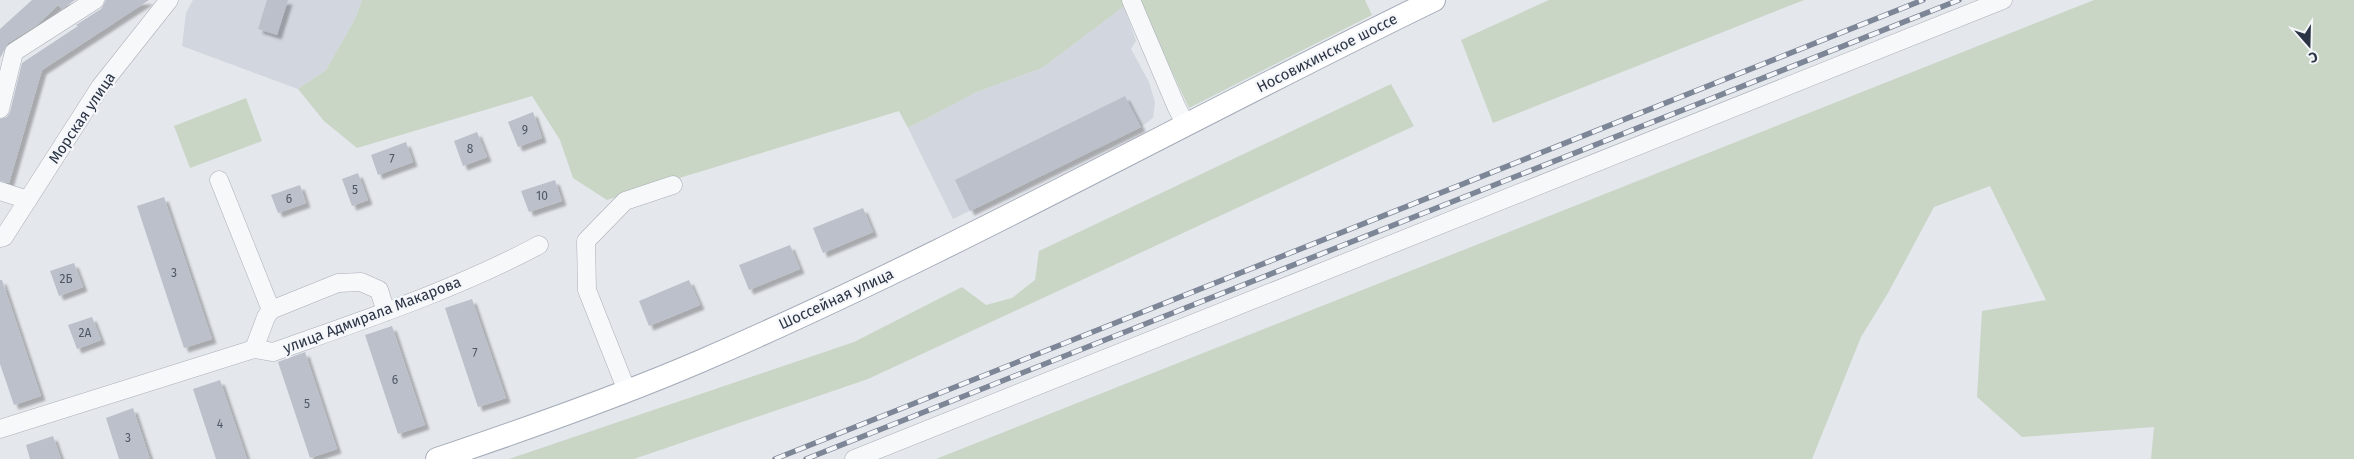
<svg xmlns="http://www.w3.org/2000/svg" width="2354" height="459" font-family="'Fira Sans',sans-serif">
	<defs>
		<filter id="shadow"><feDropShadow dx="4.5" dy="4.5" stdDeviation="1" flood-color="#0004"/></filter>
	</defs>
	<rect width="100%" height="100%" fill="#e4e7ec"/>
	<path fill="#d2d6de" d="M193,0h169l-7,19 -29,51 -28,19 -116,-43 4,-33z
		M1124,6l12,35 -5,8 18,33 6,20 -2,16 -12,9 -188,92 -45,-91 69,-36 65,-24z"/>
	<path fill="#c9d6c5" d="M362,0h769v1l-89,67 -65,24 -69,36 -9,-17 -292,89 -34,-22 -13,-38 -28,-44 -175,52 -33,-27 -26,-32 28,-19 29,-51z
		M1138,0h227l7,15 -183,93z
		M1549,0h255l-311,123 -32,-83z
		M2094,0h260v459h-203l3,-32 -132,10 -45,-40 5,-86 64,-11 -56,-114 -56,21 -46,86 -27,44 -49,122h-876z
		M1391,84l23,42 -546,253 -234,80h-125l345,-117 108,-55 24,18 26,-7 23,-18 4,-29z
		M246,98l16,43 -72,27 -16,-42z"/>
	<path fill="#bbc0ca" filter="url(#shadow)" d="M32,0h43l-13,9 -4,-4 -21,20 -29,18 -8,15v-29z
		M106,0h43l-107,70 -33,113 -9,-2v-62l7,-2 3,-5 12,-49 56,-37 -2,-1 25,-16z
		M267,0h21l-11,35 -19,-6z
		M1125,96l16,31 -171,84 -15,-31z
		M533,112l9,26 -24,9 -10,-25z
		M477,132l10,25 -24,9 -9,-25z
		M406,142l7,20 -35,13 -7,-20z
		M358,173l10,27 -16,6 -10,-27z
		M555,180l7,21 -33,11 -8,-21z
		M300,185l6,18 -28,10 -7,-18z
		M164,197l48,142 -28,9 -47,-142z
		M863,208l10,24 -50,21 -10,-25z
		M790,245l10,24 -51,21 -10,-25z
		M74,263l9,24 -24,9 -9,-25z
		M0,280h2l39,116 -27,9 -14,-41z
		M689,280l11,25 -51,21 -10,-25z
		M472,299l34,99 -28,9 -33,-99z
		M92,317l9,23 -24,9 -9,-24z
		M392,326l33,99 -27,9 -33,-99z
		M305,352l32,97 -27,9 -32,-96z
		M220,380l27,79h-31l-23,-70z
		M133,408l17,51h-31l-13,-41z
		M53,436l8,23h-31l-4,-14z"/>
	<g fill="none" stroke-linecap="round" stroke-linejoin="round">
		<g stroke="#a9aeb7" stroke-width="19">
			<path id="minor" d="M1131,0l46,108 8,15
				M0,109l14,-57 81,-52
				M219,180l52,130
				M0,191l28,9
				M0,238l4,-1 96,-150 69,-87
				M254,349l12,-32 5,-7 67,-27 23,-1 18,8 7,22
				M627,391l-40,-101 -1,-49 39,-40 48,-16
				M0,429l254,-80 19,3c90,-32 182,-62 266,-107
				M854,459l1149,-459"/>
		</g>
		<g stroke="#a3abb8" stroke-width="24">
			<path id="major" d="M437,459c89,-30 178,-61 264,-98 250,-108 488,-242 733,-361"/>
		</g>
		<use href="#minor" stroke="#f7f8fa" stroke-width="18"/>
		<use href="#major" stroke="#fff" stroke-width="22"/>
		<g stroke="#7d8696" stroke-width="5.5">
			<path id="rail" d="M775,459l1148,-459
				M806,459l1153,-459"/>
		</g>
		<use href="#rail" stroke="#f4f6f9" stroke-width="4" stroke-dasharray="11" stroke-linecap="butt"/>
	</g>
	<g text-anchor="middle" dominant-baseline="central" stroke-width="4.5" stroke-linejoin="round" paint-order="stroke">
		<g font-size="12" fill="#4f5766">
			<text x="525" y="130">9</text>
			<text x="470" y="149">8</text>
			<text x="392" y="159">7</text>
			<text x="355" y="190">5</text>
			<text x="542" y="196">10</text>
			<text x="289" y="199">6</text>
			<text x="174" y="273">3</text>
			<text x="66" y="279">2Б</text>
			<text x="85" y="333">2А</text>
			<text x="475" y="353">7</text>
			<text x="395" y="380">6</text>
			<text x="307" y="404">5</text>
			<text x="220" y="424">4</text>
			<text x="128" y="438">3</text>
		</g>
		<g font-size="15" fill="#2b3445" stroke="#f4f6f9">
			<text transform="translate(1327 53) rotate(-27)">Носовихинское шоссе</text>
			<text transform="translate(82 118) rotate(-56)">Морская улица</text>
			<text transform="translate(836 299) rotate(-25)">Шоссейная улица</text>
			<text transform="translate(372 315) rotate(-21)">улица Адмирала Макарова</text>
		</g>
	</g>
	<g transform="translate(2309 45) rotate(160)" stroke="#f4f6f9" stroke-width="4" paint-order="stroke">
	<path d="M0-4L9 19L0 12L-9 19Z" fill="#2b3445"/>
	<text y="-8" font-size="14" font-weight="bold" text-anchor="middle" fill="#2b3445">С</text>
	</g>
</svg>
